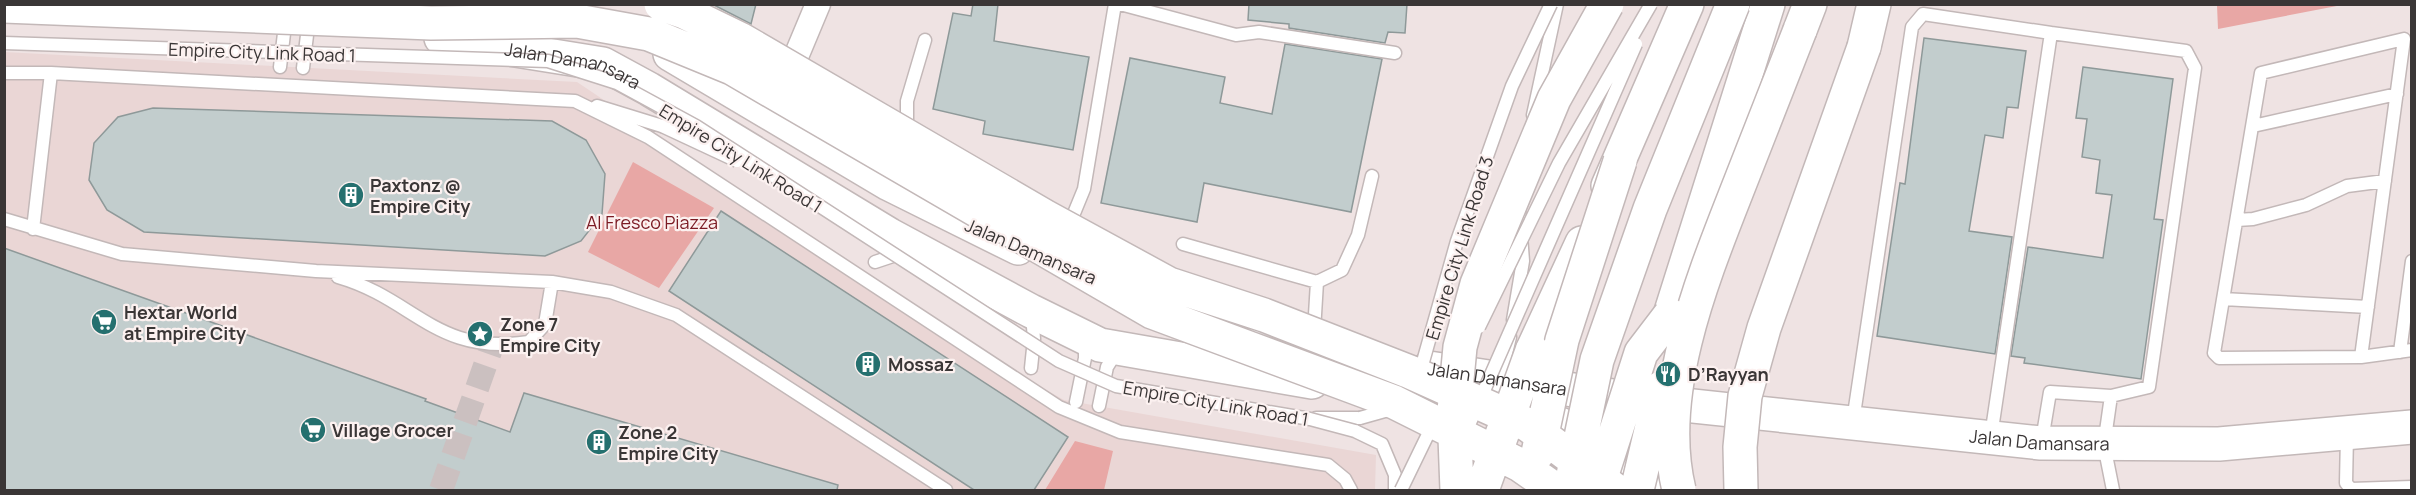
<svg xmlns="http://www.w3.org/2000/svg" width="2416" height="495" font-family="Manrope,sans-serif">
	<rect width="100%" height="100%" fill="#efe3e3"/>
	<path fill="#ead6d5" d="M4,52l573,30 406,272 81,46 312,55 -1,35h-1370z"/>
	<path fill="#e8a7a5" d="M2217,5v-1l125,1 -124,24z
		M633,162l81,46 -55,80 -71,-36z
		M1075,441l38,10 -9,39h-59z"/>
	<path fill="#c2cdcd" stroke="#8e9999" stroke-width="1.5" d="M712,4h44l-5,20z
		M973,4h25l-4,37 95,16 -16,93 -90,-16 2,-13 -52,-12 20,-96 18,3z
		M1249,4h158l-2,29 -17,-1 -3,11 -96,-15v-4l-41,-4z
		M1924,38l102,13 -8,57 -11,-1 -4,31 -18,-3 -16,96 43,6 -17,117 -118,-18 23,-153 5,1z
		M1285,44l97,15 -31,153 -147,-29 -7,39 -96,-19 29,-145 95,19 -5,26 52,11z
		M2083,67l90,12 -19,140 9,1 -22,159 -117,-16 1,-5 -14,-2 17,-109 75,11 9,-63 -16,-2 4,-33 -18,-3 5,-38 -11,-1z
		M153,108l399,13 34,19 19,34 -3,40 -21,27 -36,15 -401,-24 -37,-22 -18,-30 5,-37 24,-26z
		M721,211l347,226 -34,53h-60l-305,-199z
		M4,248l422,151 -1,2 85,31 14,-39 314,92 -1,5h-833z"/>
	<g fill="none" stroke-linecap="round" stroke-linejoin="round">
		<path stroke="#cbc0c0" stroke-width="24" stroke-dasharray="24 12" stroke-linecap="butt" d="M441,490l51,-144"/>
		<g stroke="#c3b8b8" stroke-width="15">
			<path id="lane" d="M1120,4l116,31 23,-3 136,21
				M280,67l5,-42
				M303,68l5,-41 -2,-7
				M4,73h47
				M597,106l65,20
				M1533,115l24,-111
				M2253,126l144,-32
				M907,132v-31l18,-61
				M4,219l118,35 194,17 236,11 59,10 65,23 270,175
				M2237,220l16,-1 53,-14 41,-19 38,-5
				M1068,228l16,-39 31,-185
				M33,229l18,-156 524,28 73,36 411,270 61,25 208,33 17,14 6,11
				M1183,244l134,38 25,-12 16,-35 14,-59
				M875,262l27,-9
				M338,277c77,22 98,79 191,65l16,-18 7,-42
				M2223,299l145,8
				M1513,320l10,-59 -4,-52
				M1314,331l3,-49
				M2400,352l12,-91
				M2361,357l43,-318 -143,34 -47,280 5,5 142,-1 51,-7
				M1031,368l3,-29 -2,-24
				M1500,378l10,-41
				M2111,396l-7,49 9,45
				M1076,402l9,-44v-17
				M1099,406l8,-39 10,-16
				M1316,418h44
				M1853,421l59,-394 11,-13 128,19 -60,403
				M1355,431l27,13 13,31v15
				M2347,435l-1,48 5,6 61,-2
				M2042,440l8,-48 61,4 38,-9 46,-319 -9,-17 -135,-18"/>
		</g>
		<g stroke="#c3b8b8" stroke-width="27">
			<path id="street" d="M785,83l33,-79"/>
		</g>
		<g stroke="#c3b8b8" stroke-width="36">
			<g id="secondary">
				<path d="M429,4l66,7"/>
				<path id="s1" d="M441,38l162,26 46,25 241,146 141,76 69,34 212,37"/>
				<path d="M670,54l219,130 129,64"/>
				<path d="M1190,312l123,35"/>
				<path id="s2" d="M1429,368l217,33 395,42 178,1 193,-17"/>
				<path d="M1560,424c39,18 61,33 88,66"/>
			</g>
		</g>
		<g stroke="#c3b8b8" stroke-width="36">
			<path id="highway" d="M1800,30l10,-26
				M1864,47l10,-43
				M1608,186l79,-182
				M1670,315l98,-311
				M1532,351l50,-108"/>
		</g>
		<use href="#lane" stroke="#fff" stroke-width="12"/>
		<use href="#street" stroke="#fff" stroke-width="24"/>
		<use href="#secondary" stroke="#fff" stroke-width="33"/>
		<use href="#highway" stroke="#fff" stroke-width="33"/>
		<g stroke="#c3b8b8" stroke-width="15" stroke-linecap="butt">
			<path id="lane-bridge" d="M4,43l544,18 69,22 79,43 363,235 57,25 194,33 45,12
				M662,126l75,35
				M1479,327l80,-164 92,-159
				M1419,376l38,-135 55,-155 39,-82
				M1360,418l32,-9
				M1465,434l171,-390
				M1401,490l32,-66"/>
		</g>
		<g stroke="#c3b8b8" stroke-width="36" stroke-linecap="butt">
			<path id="highway-bridge" d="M661,4l23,8 56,27 306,178 123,67 95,31 146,57 118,53 87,65
				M4,6l427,17 146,-2 72,13 83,34 420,244 242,90 126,63 36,25
				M1538,453l24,-113 58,-179
				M1572,480l25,-120 53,-151 83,-205
				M1457,490l-3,-79 6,-64 17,-63 77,-185 53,-95
				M1482,490l50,-139
				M1597,490l44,-137 29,-38
				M1637,490l24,-102
				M1679,490c-24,-99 25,-215 61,-307 20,-51 40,-102 60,-153
				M1741,490l-1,-43 5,-51 19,-68 100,-281"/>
		</g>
		<use href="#lane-bridge" stroke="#fff" stroke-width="12"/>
		<use href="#highway-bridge" stroke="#fff" stroke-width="33"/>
	</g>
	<defs>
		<g id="building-disc" transform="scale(1.35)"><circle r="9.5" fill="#25706f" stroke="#fcf1f0"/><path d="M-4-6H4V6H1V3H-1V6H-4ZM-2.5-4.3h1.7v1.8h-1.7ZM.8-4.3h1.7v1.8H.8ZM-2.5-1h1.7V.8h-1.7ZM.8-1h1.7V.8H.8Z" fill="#fff"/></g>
		<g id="supermarket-disc" transform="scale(1.35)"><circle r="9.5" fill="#25706f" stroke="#fcf1f0"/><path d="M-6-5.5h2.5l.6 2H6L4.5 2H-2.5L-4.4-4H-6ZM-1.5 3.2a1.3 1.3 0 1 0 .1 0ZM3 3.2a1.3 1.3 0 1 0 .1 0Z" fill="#fff"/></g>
		<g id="sight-disc" transform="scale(1.35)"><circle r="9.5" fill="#25706f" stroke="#fcf1f0"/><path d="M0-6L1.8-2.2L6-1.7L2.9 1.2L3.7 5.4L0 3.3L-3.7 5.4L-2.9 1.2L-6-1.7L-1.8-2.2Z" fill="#fff"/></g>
		<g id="restaurant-disc" transform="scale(1.35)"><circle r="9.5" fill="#25706f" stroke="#fcf1f0"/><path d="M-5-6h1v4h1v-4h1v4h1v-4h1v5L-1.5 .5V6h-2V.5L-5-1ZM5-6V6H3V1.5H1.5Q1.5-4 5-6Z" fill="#fff"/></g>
	</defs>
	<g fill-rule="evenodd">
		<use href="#building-disc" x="351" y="195"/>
		<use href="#supermarket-disc" x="104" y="322"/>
		<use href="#sight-disc" x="480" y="334"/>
		<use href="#building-disc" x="868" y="364"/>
		<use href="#restaurant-disc" x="1668" y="374"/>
		<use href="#supermarket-disc" x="313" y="430"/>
		<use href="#building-disc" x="599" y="442"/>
	</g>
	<g text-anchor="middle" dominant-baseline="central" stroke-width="4.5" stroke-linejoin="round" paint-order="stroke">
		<g font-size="18" fill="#3a3636" stroke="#fcf1f0">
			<text transform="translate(262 52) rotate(2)">Empire City Link Road 1</text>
			<text stroke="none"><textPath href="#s1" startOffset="135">Jalan Damansara</textPath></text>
			<text transform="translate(741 158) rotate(32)">Empire City Link Road 1</text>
			<text transform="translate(1459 248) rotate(-73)">Empire City Link Road 3</text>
			<text transform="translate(1031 251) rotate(23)">Jalan Damansara</text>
			<text stroke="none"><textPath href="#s2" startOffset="69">Jalan Damansara</textPath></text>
			<text transform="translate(1216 403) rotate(10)">Empire City Link Road 1</text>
			<text stroke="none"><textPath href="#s2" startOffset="615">Jalan Damansara</textPath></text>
		</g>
		<g font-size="18" font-weight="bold" fill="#3a3636" stroke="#fcf1f0" text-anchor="start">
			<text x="370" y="185">Paxtonz @<tspan x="370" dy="21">Empire City</tspan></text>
			<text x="124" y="312">Hextar World<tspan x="124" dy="21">at Empire City</tspan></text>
			<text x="500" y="324">Zone 7<tspan x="500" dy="21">Empire City</tspan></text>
			<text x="888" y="364">Mossaz</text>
			<text x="1688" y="374">D’Rayyan</text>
			<text x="332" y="430">Village Grocer</text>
			<text x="618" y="432">Zone 2<tspan x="618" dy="21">Empire City</tspan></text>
		</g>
		<g font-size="18" fill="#7b1a23" stroke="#fcf1f0">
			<text x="652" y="222">Al Fresco Piazza</text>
		</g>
	</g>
	<rect width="2416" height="495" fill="none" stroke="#3a3636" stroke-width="12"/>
</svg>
